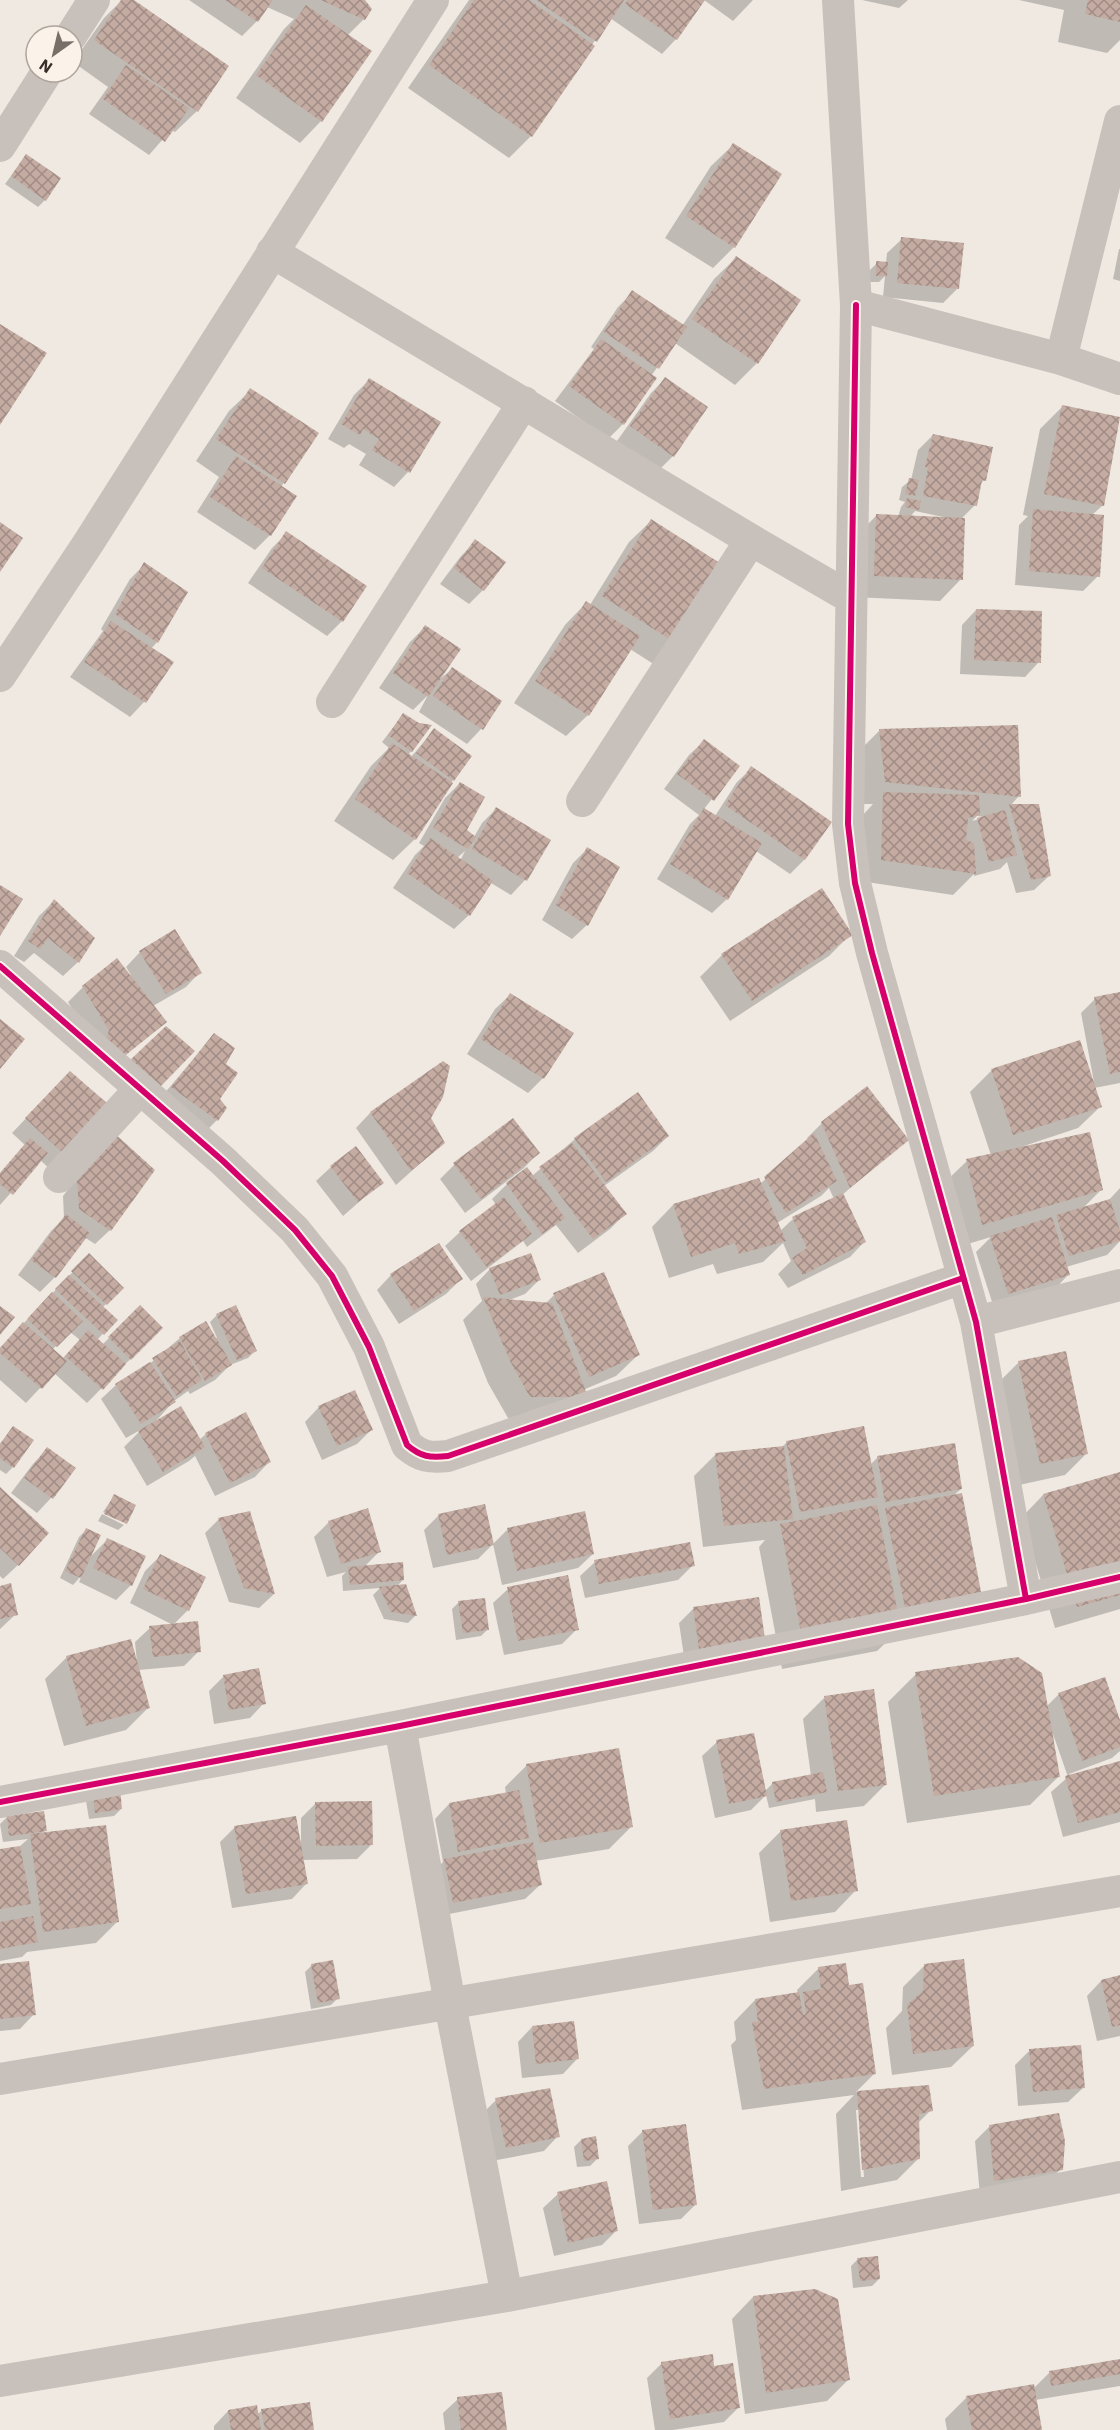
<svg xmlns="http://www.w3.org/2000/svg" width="1120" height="2430" font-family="'IBM Plex Sans',sans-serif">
	<defs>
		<pattern id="building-cross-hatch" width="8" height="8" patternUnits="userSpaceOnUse" patternTransform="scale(1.5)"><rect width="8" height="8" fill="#c4aca2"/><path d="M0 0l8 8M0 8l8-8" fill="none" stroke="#a08c84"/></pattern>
	</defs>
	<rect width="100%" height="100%" fill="#efe9e2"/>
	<path fill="#0003" fill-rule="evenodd" d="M122,0h9l66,111 -22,21 -4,-2 -22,25 -60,-41 19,-27 -35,-25 31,-44z
		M189,0h174l1,19 -17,17 -26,85 -21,22 -64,-45 48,-69 10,-10 -27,-12 -10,14 -15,15z
		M469,0h234l-27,39 -14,15 -52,-36 -79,118 -22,22 -101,-70z
		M704,0h49l-20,21z
		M862,0h46l-9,8z
		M1019,0h101v40l-13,13 -49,-11 6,-32z
		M733,145l1,102 -21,21 -48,-30 46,-72z
		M26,156l19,44 -7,7 -33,-23z
		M902,239l56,49 -15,15 -60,-6 2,-21 -6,6h-10l1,-12 7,-7h9l1,-10z
		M1119,249h1v32l-7,-2z
		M736,258l21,105 -22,22 -60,-42 -24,33 -28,48 -15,15 -53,-38 39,-52 -3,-2 27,-40 15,-15 49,34 32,-47z
		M665,379l8,77 -14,14 -42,-29 34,-48z
		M369,380l70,42 -31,50 -14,15 -35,-22 7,-11 -17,-10 -5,4 -16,-9 26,-44z
		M251,390l66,43 -36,54 14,9 -25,39 -15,15 -58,-38 22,-35 -23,-16 33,-50z
		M1062,407l40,99 -10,9 6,61 -15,15 -68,-6 4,-60 9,-9 -5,-1 17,-86z
		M933,435l51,45 -5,6 -4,19 -14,14v60l-21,22 -87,-4 2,-60 21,-21 22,1 3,-10 4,-5 -6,-2 3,-13 9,-7 7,-30zM915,511l28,6 -1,2 -32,-2z
		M651,521l73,46 -69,98 -25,-16 -42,66 -22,21 -52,-33 51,-78 21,-22 4,2 39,-63z
		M287,533l78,53 -23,35 -15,15 -79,-53 24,-35z
		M476,541l7,49 -14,14 -29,-20 21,-28z
		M145,564l41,28 -29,50 -6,7 20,13 -27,40 -14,15 -60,-40 33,-46 -2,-2 29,-50z
		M976,610l63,52 -14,15 -65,-3 2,-49z
		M425,627l11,55 16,-13 48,33 -19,27 -14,15 -48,-32 9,-17 -15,15 -34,-22 31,-46z
		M403,715l10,34 -5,6 3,2 23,-27 19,50 -38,59 -22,21 -59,-39 37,-55 18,-18 -7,-6z
		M880,730l139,66 -9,10 39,70 -15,14 -18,3 -9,-31 -7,7 -26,7v-2l-21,21 -93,-14 2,-65 11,-12h-9l-6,-52zM977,816l9,1 -14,4z
		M704,741l34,25 -34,43 11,7 22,-34 15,-14 78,54 -26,38 -14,14 -34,-23 -29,48 -15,14 -55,-34 33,-55 9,-9 -35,-26 25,-34z
		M460,783l5,47 9,7 8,-14 14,-14 53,31 -24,40 -14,15 -20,-12 -22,32 -15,14 -61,-41 22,-33 9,-9 -5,-3 26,-45zM465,851l-5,10 -3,-3z
		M587,849v76l-15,14 -30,-19 31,-57z
		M54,901l24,61 -15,14 -29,-23 -10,9 -10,-6 25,-40z
		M851,934l-22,22 -99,65 -30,-44 22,-22z
		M140,952l60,20 -14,15 -33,19 12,15 -63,54 -7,-30 -27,-43 15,-15 46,-11 2,-1 -5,-8z
		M1120,994v89l-26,5 6,19 -22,21 -54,18 78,43 -20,20 25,-7 13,-14v53l-13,14 -41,12 2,8 -14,15 -60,18 -18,-56 15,-15 -30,9 -16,-64 22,-21 24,-6 -21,-63 22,-22 102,12 -13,-69 14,-14z
		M510,995l62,39 -29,44 -15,15 -61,-39 28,-45z
		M214,1035l10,29 -6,35 7,9 -8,12 -15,15 -45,-33z
		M443,1063l-14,55 14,25 -47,42 -40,-57 14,-15z
		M55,1088l10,67 -14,15 -11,-10 -40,45v-32l25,-28 -13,-12z
		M822,1123l85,17 -65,55 22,47 -14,15 -62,31 -10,-14 13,-13 -8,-18 -20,19 -46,12 -4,-10 -44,14 -17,-51 21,-22 87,-21 48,-44 -1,-2zM829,1188l5,11 -41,20 -13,12 -3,-8 44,-27z
		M668,1136l-15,15 -49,35 21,28 -15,15 -32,24 -22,-28 -29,22 -4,-6 -52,40 -26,-35 15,-14 36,-27 -4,-6 15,-15 20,-15 5,7 43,-37z
		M99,1149l11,81 -15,14 -11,-7 -29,40 -15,15 -22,-17 33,-44 13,-13 -1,-22z
		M538,1153l-14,15 -59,45 -25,-34 14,-14z
		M331,1167l51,15 -39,34 -27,-35z
		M89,1255l33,33 -20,20 14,12 -19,20 5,5 38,-38 21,21 -74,75 -33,-30 -28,30 -26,-23v-32zM70,1332l10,8 -18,19 -10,-9z
		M490,1269l50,10 -15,15 -18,7 38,3 9,-9 84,60 -22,21 -33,14 -18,28h-57l-20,-35 -25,-63 19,-19 -6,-17z
		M391,1275l70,4 -15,15 -47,30 -22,-34z
		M235,1307l20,44 -7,7 -18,7 -15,15 -25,14 -2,-3 -14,10 -19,21 44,18 7,-6 63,28 -14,15 -40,19 -20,-40 -6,5 -42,25 -23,-39 18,-18 -16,9 -25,-39 15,-14 31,-19 33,-28h37l-7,-16 7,-7z
		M1019,1362l67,92 -21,21 -46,10 -22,-101z
		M319,1407l53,22 -15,15 -35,16 -17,-38z
		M14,1428l-1,39 -7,7 -6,-4v-26z
		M787,1442l83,23 8,-8 83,32 -8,7 7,-1 -68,142 -15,14 -95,18 -23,-122 6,-7 -62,7 -9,-71 22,-22 66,-7z
		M47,1449l26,19 -22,30 -14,15 -26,-20 22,-29z
		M1120,1473v136l-65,19 -33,-111 21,-22z
		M0,1489l18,76 -15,14 -3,-3z
		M114,1496l20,10 -9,18v-2l-22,-10z
		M102,1514l22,11 -6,5 -20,-9z
		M439,1515l53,30 16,-16 85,25 -15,14 -76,17 -9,-41 -15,15 -45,9 -9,-38z
		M219,1519l55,75 -15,14 -30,-6 -24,-69z
		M329,1522l51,29 -16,16 39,13 -7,7 9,-1 10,30 -7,7 -24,-4 -11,-24 7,-7 -37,3 -1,-15 4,-4 -19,5 -13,-40z
		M86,1530l3,28 18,-18 24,45 -15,15 -37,-18 3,-7 -9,10 -13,-7 19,-41z
		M160,1556l28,54 -15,15 -43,-22 15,-32z
		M595,1562l98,3 -15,15 -93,18 -5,-22z
		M0,1587l16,27 -16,15z
		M508,1589l69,40 -15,15 -58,11 -11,-52z
		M459,1602l29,27 -7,7 -25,4 -4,-31z
		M693,1609l70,30 -78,24 -6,-40z
		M150,1628l49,23 -15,15 -46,4 10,38 -22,22 -62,16 -19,-67 22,-22 70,6 -2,-21z
		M916,1674l130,33 12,-12 46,-16 16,45v27l-8,7 -43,16v2l51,-13v59l-57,15 -12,-45 17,-15 -15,-43 5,43 -28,28 -123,18 -19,-121z
		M223,1677l41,26 -14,15 -36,6 -5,-33z
		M825,1697l61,87 -22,22 -48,6 -1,-13 -46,9 -3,-13 -15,15 -36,8 -13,-62 15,-14 47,50 9,-9 38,-7 -8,-57z
		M526,1766l105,61 -22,22 -74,12 5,24 -15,14 -86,17 -9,-41 13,-13 -8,-43 14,-15 57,-10 -1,-7z
		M93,1794l28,15 -7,7 -25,3 -3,-18z
		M315,1804l57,40 -15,15 -55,1 4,24 -14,15 -60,9 -12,-66 15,-15 66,14v-23z
		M7,1817l38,13 -4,4 77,87 -22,22 -69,9 -5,5 -22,4v-110l19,-4 9,-8 -25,3 -3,-18z
		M781,1831l75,59 -21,22 -65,10 -11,-69z
		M312,1965l26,33 -7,7 -20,4 -6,-37z
		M925,1965l48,81 -22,21 -59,8 -6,-47 16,-17 1,-24z
		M0,1966l34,48 -14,15 -20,2z
		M819,1968l29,19 27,86 -19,19 72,-5 3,23 -13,13 1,35 -22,22 -56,11 -5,-77 18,-19 -112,15 -11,-65 5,-5 -2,-18 21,-22 43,-6 -1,-4zM856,2110h3l5,67h-3z
		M1120,1977v59l-23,5 -10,-45 14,-15z
		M532,2027l45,32 -14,15 -41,4 -4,-36z
		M1030,2050l53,38 -15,14 -50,4 -3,-41z
		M496,2100l62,36 -14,15 -52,10 -10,-47z
		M989,2127l72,42 -15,15 -66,11 -5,-54z
		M643,2131l53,73 -15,15 -42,5 -11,-78z
		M581,2140l16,19 -7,7 -13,1 -3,-20z
		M558,2194l58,37 -14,14 -48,11 -11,-48z
		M858,2259l21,20 -7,7 -19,2 -2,-22z
		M753,2297l96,82 -22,22 -82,13 -13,-95z
		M1120,2361v25l-85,14 5,30h-93l-2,-11 22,-22 66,-8 16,-16z
		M662,2363l51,4 25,41 -14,14 -51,8h-18l-8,-52z
		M458,2399l47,31h-60l-2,-17z
		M262,2410l51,20h-99v-4l14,-15 29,4z"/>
	<path fill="url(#building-cross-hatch)" d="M121,0h13l95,66 -31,46 -104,-72z
		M225,0h48l-15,22z
		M321,0h44l7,9 -7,11z
		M474,0h55l66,46 -63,91 -103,-72z
		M536,0h88l-27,42z
		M628,0h77l-28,40 -52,-36z
		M1088,0h32v22l-35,-8z
		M306,5l66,46 -50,71 -66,-47z
		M126,65l63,43 -24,34 -62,-43z
		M733,143l49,31 -47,74 -49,-32z
		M26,154l35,24 -15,23 -35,-25z
		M901,237l63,6 -5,46 -62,-6z
		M736,256l65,44 -43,64 -66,-45z
		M876,261l12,1 -1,14h-11z
		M632,290l55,37 -28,42 -55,-37z
		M0,324l47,29 -47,72z
		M601,339l56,39 -33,47 -55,-39z
		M665,377l43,30 -34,50 -44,-31z
		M369,378l72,44 -31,51 -38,-23 7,-11 -16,-10 -3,6 -19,-11z
		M250,388l69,45 -34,51 -69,-45z
		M1062,405l58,12 -16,89 -60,-12z
		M933,434l60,13 -7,34 -4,-1 -5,26 -54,-10 5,-28 -3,-1z
		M236,456l61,40 -26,40 -61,-39z
		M909,478l10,2 -4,16 -10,-2z
		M907,498l14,3 -2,9 -14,-3z
		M1033,509l71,6 -4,62 -71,-6z
		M876,514l89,4 -2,62 -89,-4z
		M651,519l75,48 -49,77 -75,-48z
		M0,522l23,16 -23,34z
		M286,531l81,55 -24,36 -81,-54z
		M475,539l31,23 -22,29 -30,-23z
		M144,562l44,30 -30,51 -43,-29z
		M586,601l54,35 -51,80 -54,-35z
		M976,609l66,2 -1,52 -67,-3z
		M111,621l63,41 -28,41 -62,-41z
		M425,625l36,24 -33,48 -35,-24z
		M452,667l50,34 -19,29 -50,-34z
		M403,713l16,10 13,2 -20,27 -24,-17z
		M1018,725l3,72 -136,-15 -6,-53z
		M434,728l38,28 -18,25 -38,-28z
		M704,739l36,27 -26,35 -37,-27z
		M392,743l61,40 -37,57 -61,-41z
		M751,766l81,56 -27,38 -80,-55z
		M460,782l25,15 -18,33 9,7 -8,12 -35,-21z
		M883,792l96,3 1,20 -12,3 -2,22 8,3 2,31 -95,-14z
		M1009,804h30l12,72 -20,4z
		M496,807l55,33 -24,41 -55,-32z
		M704,808l58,35 -34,57 -58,-36z
		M1005,810l12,45 -28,7 -12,-44z
		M430,838l63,43 -23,35 -63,-43z
		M587,847l33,20 -32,59 -32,-21z
		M0,885l23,14 -23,37z
		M822,888l31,47 -101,66 -31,-47z
		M54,899l41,39 -16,25 -31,-25 -8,11 -12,-8z
		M175,929l27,44 -36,21 -27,-43z
		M117,958l50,64 -50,40 -12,-19 4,-13 -27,-44z
		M1120,992v80l-10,2 -16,-77z
		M510,993l64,40 -30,46 -63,-40z
		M0,1019l25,20 -25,30z
		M166,1026l29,25 -35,36 -31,-26z
		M214,1033l21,15 -9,16 12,9 -18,26 7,9 -9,13 -47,-34z
		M1080,1040l22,67 -89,28 -22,-66z
		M443,1061l7,5 -7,31 -12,21 14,25 -34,28 -41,-59z
		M70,1071l38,33 -42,52 -41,-38z
		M867,1086l42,54 -59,48 -29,-66z
		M638,1092l31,44 -63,46 -32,-44z
		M513,1118l27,35 -59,46 -28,-36z
		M113,1132l42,38 -44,61 -32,-22 -2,-29z
		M1090,1132l13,58 -121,35 -16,-66z
		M814,1133l23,48 -51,32 -22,-36z
		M30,1138l18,15 -35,42 -13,-11v-11z
		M572,1143l55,71 -34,25 -54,-72z
		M356,1146l28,37 -26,19 -28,-36z
		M527,1167l38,51 -23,16 -36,-51z
		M759,1178l27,63 -47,13 -4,-11 -44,14 -18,-53z
		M843,1193l23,49 -63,33 -11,-17 15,-10 -15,-31z
		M504,1197l28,37 -45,33 -28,-36z
		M1110,1199l10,32v10l-51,15 -13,-41z
		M66,1214l24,19 -34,45 -25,-18z
		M1052,1217l18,58 -62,19 -18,-58z
		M439,1243l24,36 -49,32 -24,-37z
		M89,1253l35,35 -17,17 -36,-34z
		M531,1253l10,27 -41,15 -11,-27z
		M604,1272l36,83 -51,22 -36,-84z
		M69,1275l49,45 -14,15 -49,-46z
		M52,1292l31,29 -26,26 -30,-28z
		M483,1297l69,6 36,94h-58l-20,-36z
		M140,1305l23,23 -32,32 -23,-23z
		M236,1305l21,46 -20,9 -21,-46z
		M0,1306l15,11 -15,18z
		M206,1321l26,44 -27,16 -26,-44z
		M23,1322l44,39 -25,28 -42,-36v-5z
		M88,1330l38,34 -23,26 -38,-34z
		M180,1341l22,39 -26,16 -24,-38z
		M1066,1351l22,103 -48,10 -22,-103z
		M150,1362l26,40 -35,22 -26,-40z
		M355,1390l18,40 -36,16 -19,-40z
		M181,1406l24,41 -42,25 -25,-41z
		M246,1412l25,50 -41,21 -25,-50z
		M13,1426l21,14 -20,28 -14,-10v-14z
		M864,1426l14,71 -78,15 -14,-71z
		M955,1443l7,46 -77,13 -8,-46z
		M784,1446l9,73 -69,7 -9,-73z
		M47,1447l29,21 -23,31 -29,-21z
		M1120,1472v123l-43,12 -34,-113z
		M0,1487l49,46 -30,33 -19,-18z
		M962,1493l21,109 -76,15 -22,-109z
		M114,1494l22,11 -9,19 -23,-10z
		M485,1504l9,41 -47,10 -9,-41z
		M877,1505l24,125 -97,18 -24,-124z
		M368,1508l13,44 -40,12 -13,-43z
		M250,1511l25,83 -31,-6 -26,-70z
		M585,1511l9,43 -77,17 -10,-43z
		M86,1528l15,7 -20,43 -16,-7z
		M107,1538l39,18 -14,30 -39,-18z
		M690,1542l5,24 -96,18 -5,-24z
		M160,1554l46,23 -17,34 -46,-22z
		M403,1562l1,18 -54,5 -2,-18z
		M568,1575l11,55 -61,11 -11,-54z
		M11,1583l7,32 -18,4v-33z
		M406,1584l11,32 -26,-4 -12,-25z
		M759,1597l6,42 -66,10 -6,-42z
		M485,1598l4,32 -26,3 -5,-32z
		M198,1621l3,31 -48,5 -4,-31z
		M131,1639l19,69 -64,18 -20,-70z
		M1018,1657l24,16 18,104 -126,19 -19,-124z
		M259,1668l7,36 -37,6 -6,-35z
		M1105,1677l15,43v27l-38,14 -24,-68z
		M874,1689l13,96 -49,6 -14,-95z
		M754,1733l13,63 -38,8 -13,-64z
		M619,1748l14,79 -93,16 -14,-79z
		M1120,1761v51l-42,11 -13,-47z
		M823,1772l4,20 -51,10 -4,-20z
		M120,1789l2,20 -27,4 -2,-20z
		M519,1790l10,48 -71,14 -9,-49z
		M372,1801l1,44 -57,1 -1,-44z
		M44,1811l3,20 -38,5 -2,-20z
		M296,1816l12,68 -62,10 -12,-68z
		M847,1820l11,71 -67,10 -11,-71z
		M106,1825l13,97 -76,10 -13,-98z
		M533,1842l9,43 -89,18 -9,-44z
		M20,1846l11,58 -31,5v-60z
		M33,1916l5,26 -38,7v-27z
		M964,1959l10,87 -61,8 -6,-49 16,-14 1,-27z
		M333,1960l7,39 -22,4 -7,-39z
		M29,1961l7,54 -36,4v-55z
		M846,1963l3,22 14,-2 13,91 -112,15 -12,-67h6l-3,-23 44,-7 4,23 3,-1 -3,-22 18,-3 -3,-22z
		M1120,1975v50l-8,2 -11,-47z
		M574,2021l5,38 -43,5 -4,-38z
		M1081,2045l4,43 -52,4 -4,-43z
		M929,2085l4,26 -14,3 1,45 -58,11 -5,-79z
		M550,2088l10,49 -54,11 -11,-50z
		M1059,2113l6,28 -2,29 -69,11 -5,-56z
		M686,2124l11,81 -44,5 -11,-80z
		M596,2136l3,23 -15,2 -3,-22z
		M607,2181l11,50 -50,12 -11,-51z
		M878,2256l2,23 -20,2 -3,-23z
		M815,2289l23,10 12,81 -84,13 -13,-97z
		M713,2354l1,12 19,-3 7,45 -70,11 -9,-57z
		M1120,2359v15l-69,12 -2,-15z
		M1034,2384l8,46h-70l-6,-34z
		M502,2392l5,38h-46l-4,-33z
		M310,2402l4,28h-49l-4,-21z
		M257,2405l4,25h-30l-3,-20z"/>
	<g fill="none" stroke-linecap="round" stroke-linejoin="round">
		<path stroke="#c8c1bb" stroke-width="32" d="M838,0l18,305 205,54 59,20
			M71,36l23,-36
			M0,146l47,-74
			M272,252l479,288 100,58
			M856,305l-8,519 7,59 17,70 104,369 50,277
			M1061,359l59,-238
			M0,676l89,-134 344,-542
			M332,702l192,-300
			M582,801l169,-261
			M0,966l223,195 72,69 37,46 37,71 38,98c14,12 23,13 41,11l515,-178
			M59,1177l81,-88
			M976,1322l144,-37
			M400,1726l50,278 57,292
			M0,1802l400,-76 626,-127 94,-22
			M0,2079l1120,-188
			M0,2381l507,-85 613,-119"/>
		<g stroke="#fbf3ea" stroke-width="10">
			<path id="cycleway" d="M856,305l-8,519 7,59 17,70 104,369 50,277
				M0,966l223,195 72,69 37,46 37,71 38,98c14,12 23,13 41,11l515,-178
				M0,1802l400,-76 626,-127 94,-22"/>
		</g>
		<use href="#cycleway" stroke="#d6006c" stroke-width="6"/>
	</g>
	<g transform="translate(54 54) rotate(214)"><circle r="28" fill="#fbf3ea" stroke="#ada49c" stroke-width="1.5"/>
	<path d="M0-4.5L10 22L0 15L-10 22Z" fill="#796f69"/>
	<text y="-9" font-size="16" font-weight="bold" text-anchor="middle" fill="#392d28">N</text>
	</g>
</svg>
